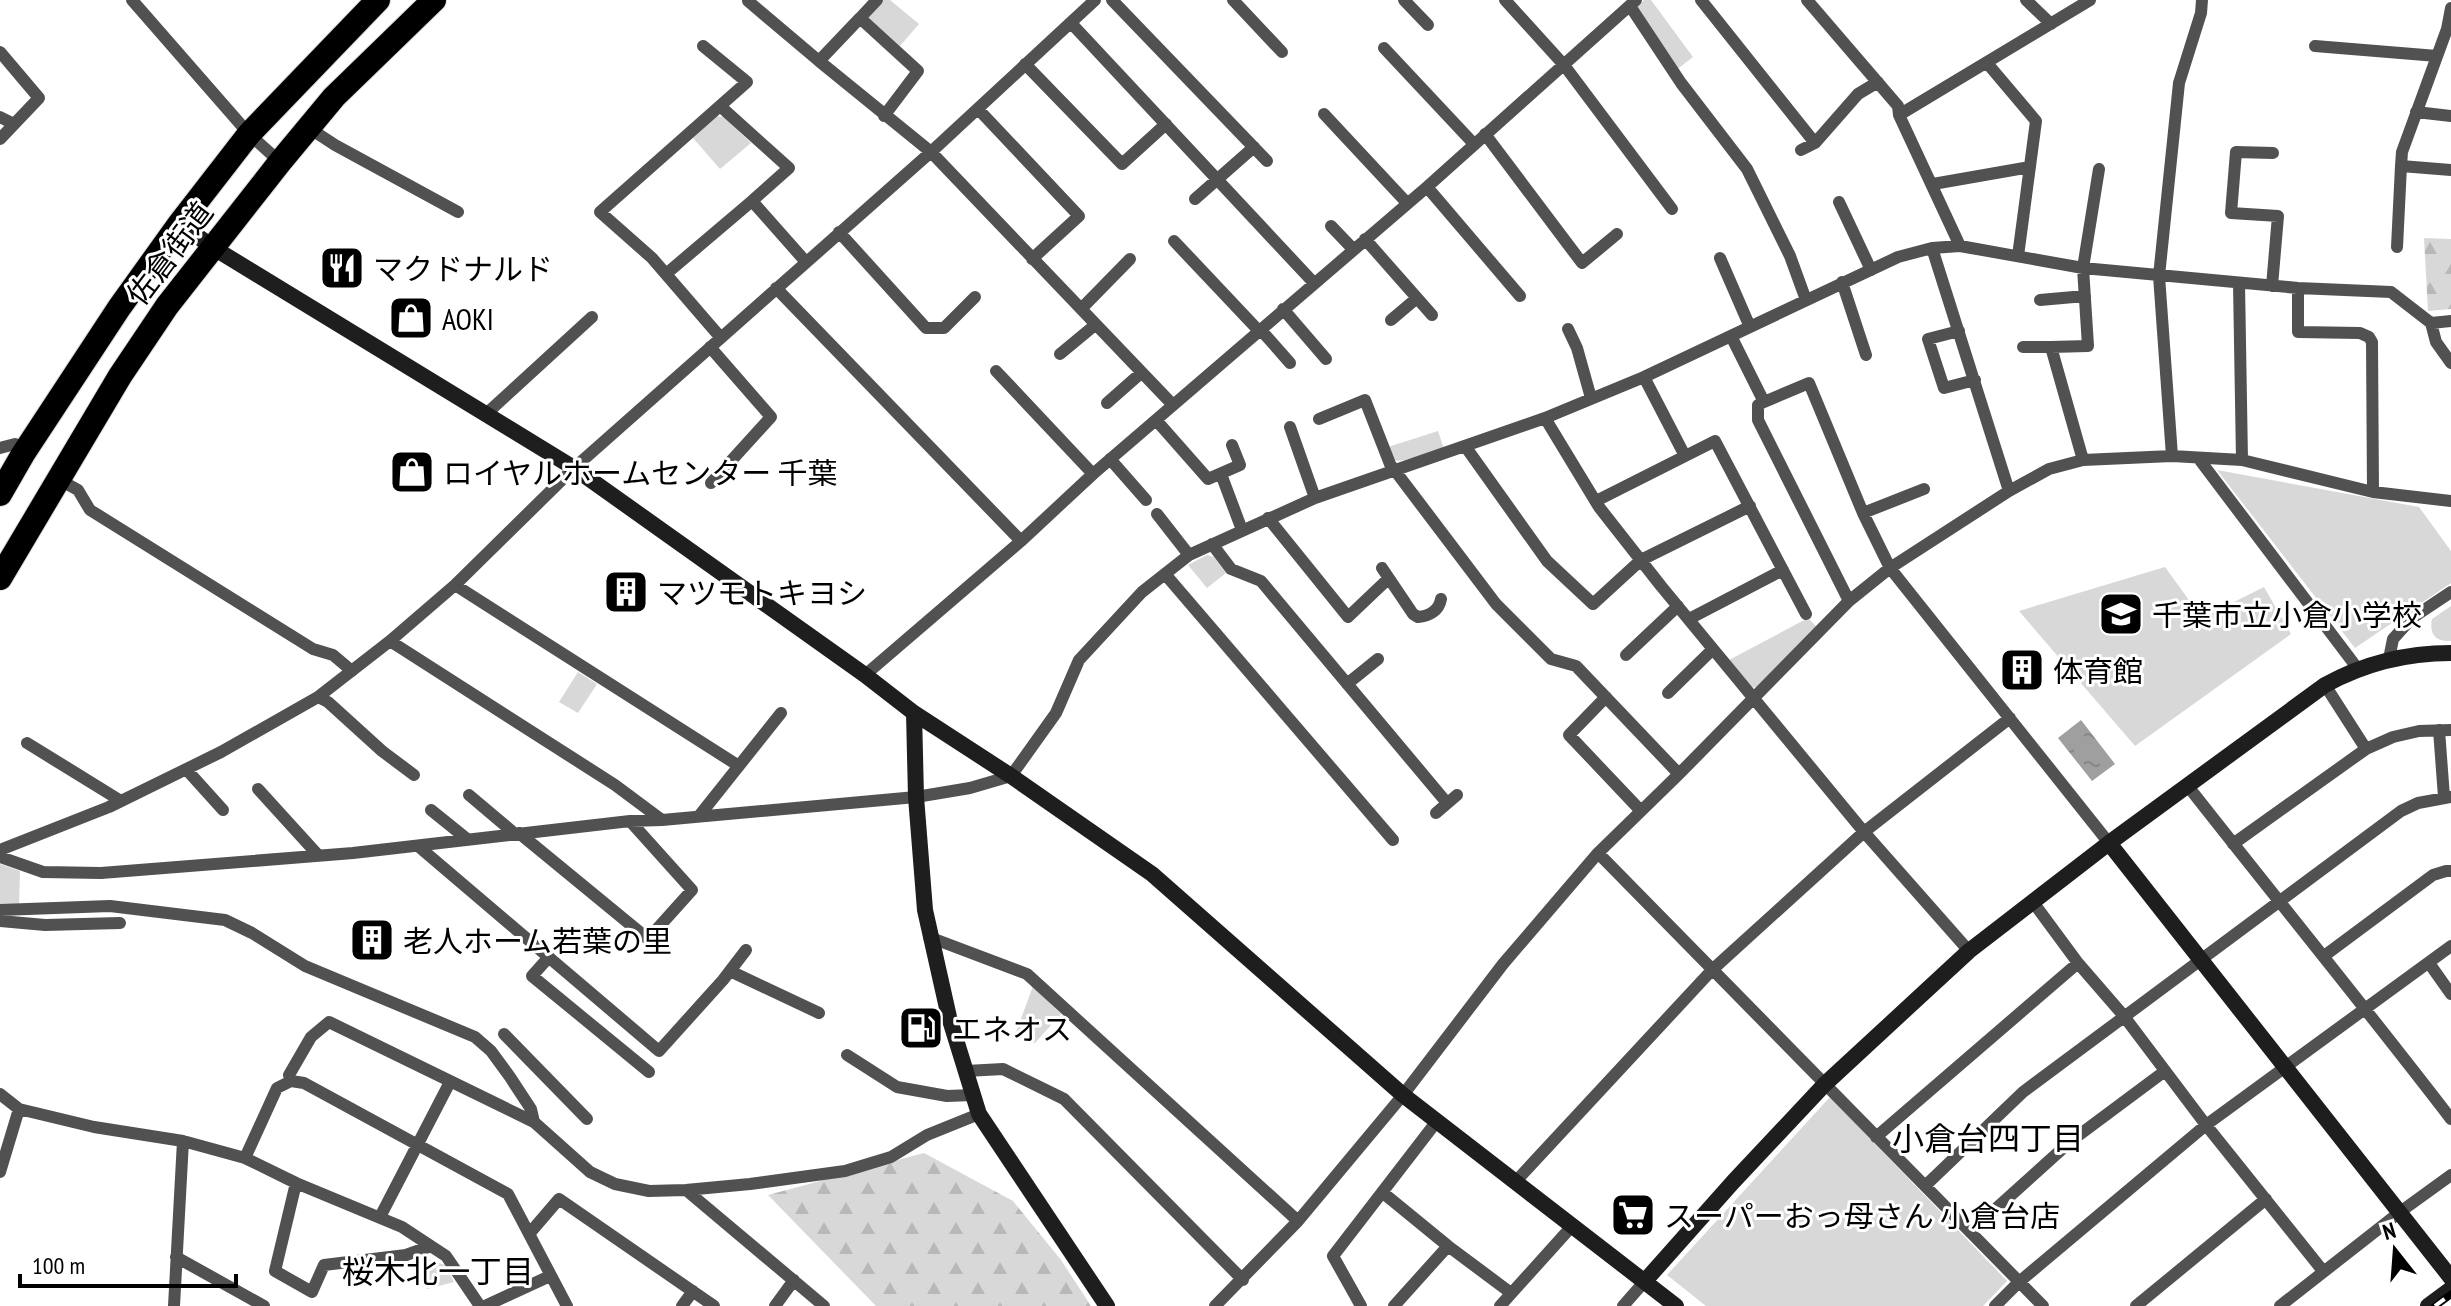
<svg xmlns="http://www.w3.org/2000/svg" width="2451" height="1306" font-family="'PT Sans Narrow','Noto Sans JP',sans-serif">
	<defs>
		<pattern id="forest-firs" width="22" height="20" patternUnits="userSpaceOnUse" patternTransform="scale(2)"><rect width="22" height="20" fill="#d8d8d8"/><path d="M5 1l3.5 6h-7zM16 11l3.5 6h-7z" fill="#b8b8b8"/></pattern>
		<pattern id="water-ripples" width="26" height="14" patternUnits="userSpaceOnUse" patternTransform="scale(2)"><rect width="26" height="14" fill="#9f9f9f"/><path d="M2 4q2-2 4 0t4 0M15 11q2-2 4 0t4 0" fill="none" stroke="#878787"/></pattern>
	</defs>
	<rect width="100%" height="100%" fill="#fff"/>
	<path fill="#d8d8d8" d="M876,0h14l29,24 -19,22 -31,-28 -2,-8z
		M1644,0h7l42,57 -17,13 -39,-63z
		M716,116l8,1 27,26 -31,26 -27,-31z
		M1438,431l6,18c-17,1 -36,15 -52,11l-4,-13z
		M2217,470l202,37 32,44v32l-96,65z
		M1207,555l7,2 12,16 -19,15 -19,-23z
		M2165,567l37,51 62,-31 27,47 -156,112 -116,-135z
		M2451,606v35c-16,1 -22,-7 -19,-22z
		M1808,618l11,11 -61,59 -7,-1 -22,-27z
		M578,672l19,12 -19,29 -19,-11z
		M0,864l20,7 -1,34h-19z
		M1033,986l28,28 -26,29 -20,-8z
		M1830,1097l177,184 -24,25h-277l-39,-31z
		M428,1259l17,6 9,17 -27,7 -7,-28z"/>
	<path fill="url(#forest-firs)" d="M2424,238l27,1v70l-23,2z
		M924,1153l89,48 48,59 30,46h-215l-108,-111z"/>
	<path fill="url(#water-ripples)" d="M2081,720l34,44 -23,17 -34,-43z"/>
	<g fill="none" stroke-linecap="round" stroke-linejoin="round">
		<g stroke="#dbdbdb" stroke-width="26">
			<path id="highway" d="M0,494l23,-40 96,-146 61,-85 69,-89 129,-134
				M0,578l120,-202 47,-70 113,-144 54,-65 100,-97"/>
		</g>
		<path stroke="#515151" stroke-width="12" d="M132,0l117,134 31,28
			M749,0l-1,1 71,60
			M877,0l-17,18 58,53 -34,45
			M1112,0l155,161
			M1233,0l49,52
			M1404,0l24,25
			M1505,0l59,65 108,144
			M1701,0l114,143
			M1807,0l91,106 1,9 61,131
			M2026,0l25,24
			M1630,6l51,77 66,86 43,87 16,44
			M2451,8l-4,21 -45,123 -1,14 50,4
			M860,18l-41,43 112,91 242,253
			M1071,23l242,259
			M703,46l44,36 -147,130 52,46 69,80
			M2315,46l122,10
			M1384,48l90,96
			M0,52l39,46 -39,41
			M1987,63l49,58 -18,135
			M1025,64l97,100 44,-40
			M720,106l69,62 -37,33 54,61
			M978,109l101,107 -47,43
			M2416,112l35,4
			M1324,114l83,89
			M1899,115l191,-115
			M0,117l14,7
			M309,128l26,17 123,67
			M1485,134l97,129 35,-29
			M1801,150l14,-7 43,-49 20,-12
			M1933,184l97,-17
			M1427,187l93,109
			M1195,199l59,-52
			M1839,202l32,68
			M1331,226l22,23
			M839,232l87,96h18l31,-31
			M1365,239l67,76
			M1174,241l85,90
			M2397,247l4,-81
			M1932,248l77,243
			M1720,258l30,69
			M666,274l86,-73
			M1842,282l24,73
			M2239,283l3,177
			M2272,286l6,-70 -47,-3 5,-61 37,1
			M776,288l245,253
			M2298,288v44l62,1 9,4 3,5 1,150
			M2040,300l45,-4
			M1081,309l49,-50
			M1283,309l43,50
			M1391,320l26,-22
			M2431,323l20,-2
			M1568,329l9,19 14,50
			M1261,330l29,33
			M1959,331l-31,8 16,49 31,-8
			M1731,336l33,66 45,-19 54,130 27,55 219,275
			M710,347l61,70 -60,66
			M2023,347h28
			M1060,354l35,-29
			M996,371l97,103
			M1644,377l41,79
			M1764,402l-6,3v15l91,181
			M1107,403l34,-30
			M486,414l106,-97
			M1545,418l54,89 62,79 203,246 105,119
			M1319,419l46,-19 25,64 106,140 55,55 25,7 103,108
			M1156,420l52,59 32,-14 -8,-20
			M1290,427l25,71
			M1465,446l82,115 46,43 48,-44 109,-54
			M0,448l15,-4 8,10
			M2172,456l-13,-180 20,-193 22,-70 1,-13
			M1110,459l36,41
			M2199,459l159,210
			M2083,460l-32,-113 37,-1 -5,-78 16,-99
			M1221,474l21,56
			M58,479l20,11 12,20 223,139 20,6 19,16
			M1596,501l119,-60 91,173
			M1863,513l61,-24
			M1157,514l32,41
			M1268,518l80,99 40,-38
			M1212,544l19,25 30,12 186,222
			M1382,568l31,46 5,3c11,-1 21,-6 23,-18
			M1165,574l228,266
			M455,585l284,181
			M1689,619l94,-49
			M390,641l225,144 47,35
			M1626,655l52,-49
			M2389,659l4,-20 19,-21 39,-26
			M865,675l156,-134 72,-67 334,-287 209,-187
			M1347,684l31,-25
			M2325,685l41,64
			M1668,693l45,-44
			M318,697l10,5 54,49 32,24
			M1606,697l-37,38 72,76
			M2439,730l5,67
			M27,743l94,58
			M186,769l37,41
			M2187,785c88,112 178,222 264,334
			M258,789l60,66
			M469,795l45,38
			M431,810l36,29
			M1436,813l21,-18
			M699,816l82,-103
			M519,833l129,106 44,-49 -62,-69
			M2233,844l133,-95 27,-12 26,-6 32,-1
			M418,846l241,205 64,-71 23,-30
			M0,850l109,-43 112,-55 97,-55 72,-56 65,-56 119,-117 357,-316 164,-152
			M1598,853l445,453
			M0,857l43,15 58,1 252,-20 277,-32 32,-1 254,-23 54,-9 41,-12 45,-63 23,-53 63,-68 47,-37 126,-57 230,-80 99,-41 254,-120 34,-9 28,-2 123,22 215,20 93,4 40,31 5,19 15,21
			M2033,902l45,61 45,52 83,110 117,146
			M0,910l110,-4 115,14 27,13 53,33 170,71 16,14 19,26 21,32 3,13 56,50 25,12 34,7 37,-1 64,-6 95,-13 46,-14 36,-22 52,-21
			M0,921l45,4 75,-2
			M929,937l98,37 271,247
			M2324,956l109,-81 13,-4h5
			M549,957l-17,19 117,96
			M2429,963l22,31
			M730,971l89,42
			M504,1034l83,85
			M847,1055l50,32 50,9 26,-1
			M966,1071l37,-2 61,30 179,181
			M291,1081l-2,-6 22,-38 18,-15 205,100
			M0,1094l19,15 75,18 89,14 62,17 51,25 106,44 44,29 34,50
			M1876,1137l202,-174
			M245,1158l32,-70 14,-7 13,2 204,111 59,112
			M0,1172l19,-63
			M1516,1181l196,-211 152,-138 146,-114
			M296,1183l-21,88 37,21 12,-27 82,-10 25,-9
			M1925,1186l98,-94 378,-281 17,-8 33,-6
			M686,1190l138,116
			M1382,1192l66,54 63,47
			M380,1217l70,-135
			M1970,1232l101,-91 94,-70
			M529,1234l30,-35 155,107
			M176,1257l88,49
			M174,1306l9,-165
			M485,1306l65,-30
			M682,1306l11,-15
			M775,1306l19,-26
			M1215,1306l83,-85 105,-126 100,-131 95,-111 81,-79 170,-173 41,-33 119,-77 40,-22 34,-9 89,-4 70,4 131,32 78,9
			M1361,1306l-28,-50 104,-135
			M1394,1306l54,-60
			M1500,1306l73,-81
			M1623,1306l22,-25
			M1995,1306l24,-24 187,-157 245,-179
			M2136,1306l130,-107
			M2280,1306l120,-94 51,-37"/>
		<path stroke="#1e1e1e" stroke-width="16" d="M180,223l32,24 362,221 291,207 49,38 97,63 141,98 251,221 273,211
			M914,713l2,84 9,113 24,107 30,97 128,192
			M2109,843l342,435
			M1645,1281l88,-99 92,-98 144,-133 140,-108 216,-158c40,-22 80,-32 126,-32
			M2428,1306l23,-17"/>
		<use href="#highway" stroke="#000" stroke-width="24"/>
		<g stroke="#000" stroke-width="7">
			<path id="rail" d="M2435,1306l16,-12"/>
		</g>
		<use href="#rail" stroke="#fff" stroke-width="4" stroke-dasharray="12" stroke-linecap="butt"/>
	</g>
	<defs>
		<g id="restaurant-square" transform="scale(2.3)"><rect x="-9" y="-9" width="18" height="18" rx="4" fill="#000" stroke="#fff"/><path d="M-5-6h1v4h1v-4h1v4h1v-4h1v5L-1.5 .5V6h-2V.5L-5-1ZM5-6V6H3V1.5H1.5Q1.5-4 5-6Z" fill="#fff"/></g>
		<g id="shop-square" transform="scale(2.3)"><rect x="-9" y="-9" width="18" height="18" rx="4" fill="#000" stroke="#fff"/><path d="M-5-2.5h2.3a2.7 3.5 0 0 1 5.4 0H5L5.5 6h-11ZM-1.5-2.5h3a1.5 2.3 0 0 0-3 0Z" fill="#fff"/></g>
		<g id="building-square" transform="scale(2.3)"><rect x="-9" y="-9" width="18" height="18" rx="4" fill="#000" stroke="#fff"/><path d="M-4-6H4V6H1V3H-1V6H-4ZM-2.5-4.3h1.7v1.8h-1.7ZM.8-4.3h1.7v1.8H.8ZM-2.5-1h1.7V.8h-1.7ZM.8-1h1.7V.8H.8Z" fill="#fff"/></g>
		<g id="school-square" transform="scale(2.3)"><rect x="-9" y="-9" width="18" height="18" rx="4" fill="#000" stroke="#fff"/><path d="M0-5L7-2L0 1L-7-2ZM-4 1L0 2.5L4 1V4Q0 6-4 4Z" fill="#fff"/></g>
		<g id="fuel-square" transform="scale(2.3)"><rect x="-9" y="-9" width="18" height="18" rx="4" fill="#000" stroke="#fff"/><path d="M-5.5-6h7V0h2V4h1.3V-2.5L3-4.5l.8-.8L6-3V5H2.5V1h-1V6h-7ZM-4.2-4.7v3.2H.2V-4.7Z" fill="#fff"/></g>
		<g id="supermarket-square" transform="scale(2.3)"><rect x="-9" y="-9" width="18" height="18" rx="4" fill="#000" stroke="#fff"/><path d="M-6-5.5h2.5l.6 2H6L4.5 2H-2.5L-4.4-4H-6ZM-1.5 3.2a1.3 1.3 0 1 0 .1 0ZM3 3.2a1.3 1.3 0 1 0 .1 0Z" fill="#fff"/></g>
	</defs>
	<g fill-rule="evenodd">
		<use href="#restaurant-square" x="342" y="268"/>
		<use href="#shop-square" x="411" y="318"/>
		<use href="#shop-square" x="412" y="472"/>
		<use href="#building-square" x="626" y="592"/>
		<use href="#school-square" x="2121" y="614"/>
		<use href="#building-square" x="2022" y="670"/>
		<use href="#building-square" x="372" y="940"/>
		<use href="#fuel-square" x="921" y="1028"/>
		<use href="#supermarket-square" x="1633" y="1215"/>
	</g>
	<g text-anchor="middle" dominant-baseline="central" stroke-width="6" stroke-linejoin="round" paint-order="stroke">
		<g font-size="30" fill="#000" stroke="#fff">
			<text transform="translate(169 253) rotate(-53)">佐倉街道</text>
		</g>
		<g font-size="30" fill="#000" stroke="#fff" text-anchor="start">
			<text x="373" y="268">マクドナルド</text>
			<text x="442" y="318">AOKI</text>
			<text x="443" y="472">ロイヤルホームセンター 千葉</text>
			<text x="657" y="592">マツモトキヨシ</text>
			<text x="2152" y="614">千葉市立小倉小学校</text>
			<text x="2053" y="670">体育館</text>
			<text x="403" y="940">老人ホーム若葉の里</text>
			<text x="952" y="1028">エネオス</text>
			<text x="1664" y="1215">スーパーおっ母さん 小倉台店</text>
		</g>
		<g font-size="32" fill="#000" stroke="#fff">
			<text x="1988" y="1138">小倉台四丁目</text>
			<text x="438" y="1271">桜木北一丁目</text>
		</g>
	</g>
	<g transform="translate(2395 1250) rotate(343)" stroke="#ffffff" stroke-width="6" paint-order="stroke">
	<path d="M0-6L14 30L0 20L-14 30Z" fill="#000000"/>
	<text y="-12" font-size="22" font-weight="bold" text-anchor="middle" fill="#000000">N</text>
	</g>
	<path d="M20 1274v12h216v-12" fill="none" stroke="#000000" stroke-width="4"/>
	<text x="32" y="1274" font-size="24" fill="#000000" stroke="#ffffff" stroke-width="6" paint-order="stroke">100 m</text>
</svg>
